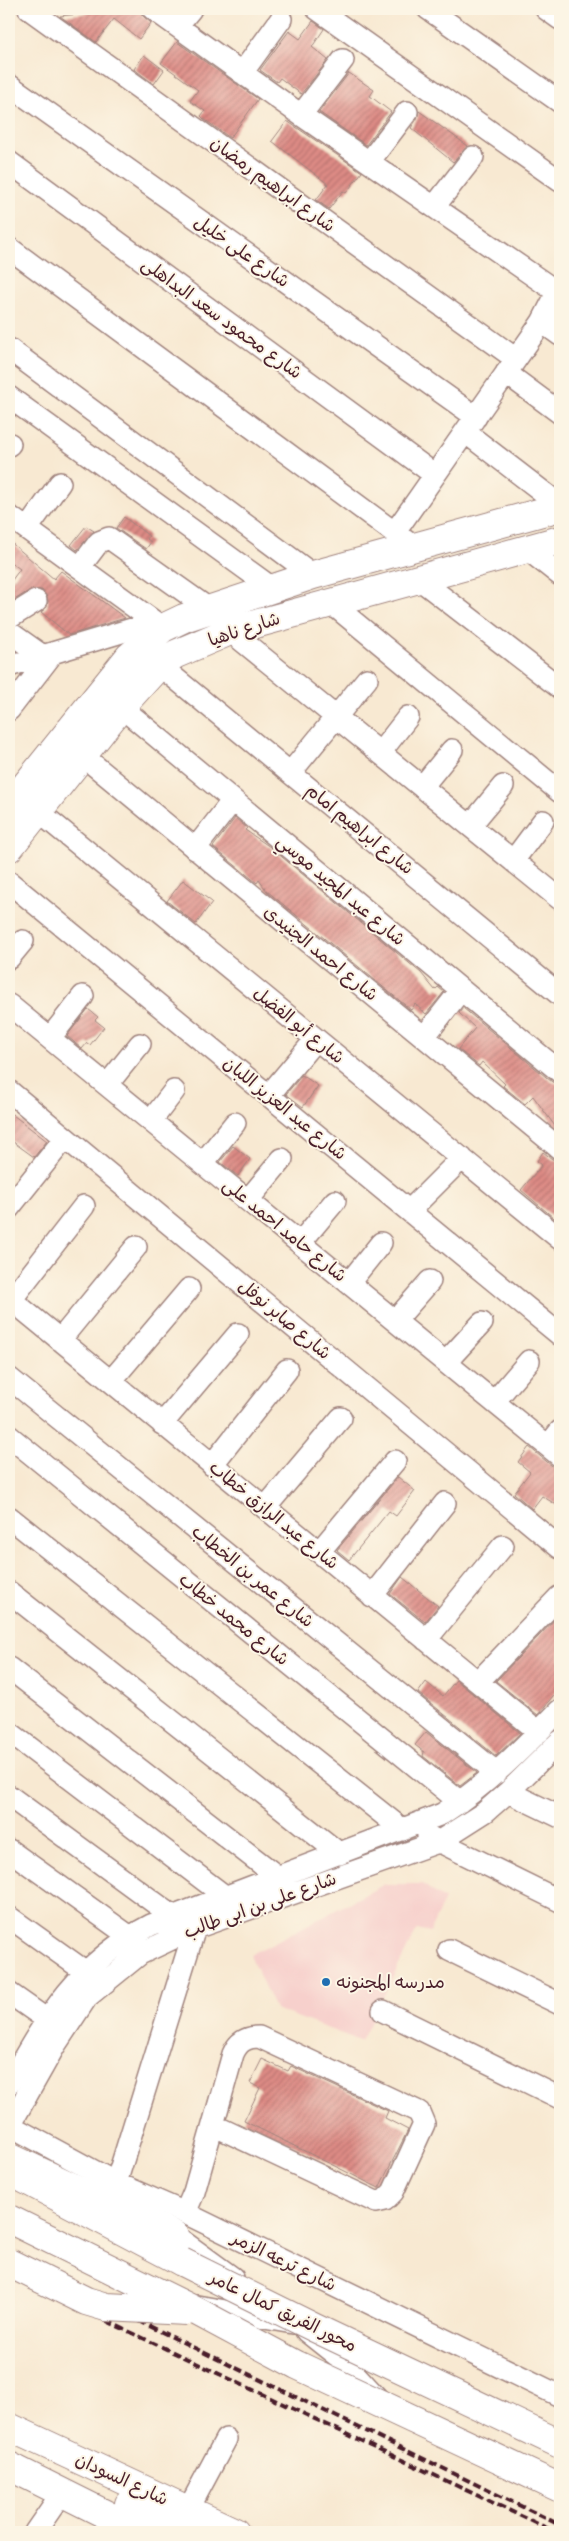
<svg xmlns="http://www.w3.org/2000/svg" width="569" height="2541" font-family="Itim,'Playpen Sans Arabic',sans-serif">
	<defs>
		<pattern id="building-hatch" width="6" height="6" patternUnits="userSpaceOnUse" patternTransform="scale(1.25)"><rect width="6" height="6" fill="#dd8b85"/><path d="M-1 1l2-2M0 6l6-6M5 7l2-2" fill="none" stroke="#b5716d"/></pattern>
	</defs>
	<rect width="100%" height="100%" fill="#fcf5e5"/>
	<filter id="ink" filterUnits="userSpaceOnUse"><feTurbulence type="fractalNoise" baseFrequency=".02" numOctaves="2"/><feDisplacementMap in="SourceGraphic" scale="10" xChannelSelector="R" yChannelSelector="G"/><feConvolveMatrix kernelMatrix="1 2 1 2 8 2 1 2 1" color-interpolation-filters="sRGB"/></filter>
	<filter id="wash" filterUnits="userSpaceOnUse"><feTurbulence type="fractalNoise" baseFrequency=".0096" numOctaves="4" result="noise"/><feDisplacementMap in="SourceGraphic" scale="20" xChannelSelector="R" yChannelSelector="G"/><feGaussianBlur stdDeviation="1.12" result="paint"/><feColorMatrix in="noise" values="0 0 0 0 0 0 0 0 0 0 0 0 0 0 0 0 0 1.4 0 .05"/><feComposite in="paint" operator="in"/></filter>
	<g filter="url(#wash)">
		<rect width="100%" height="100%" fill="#f8e9d2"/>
		<path fill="#f7d0cc" d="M385,1884h37l22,15 -14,33 -13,-3 -56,112 -86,-32 -25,-54z"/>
		<g id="blocks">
			<path fill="url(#building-hatch)" d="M84,9h57l1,6 9,8 -12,16 -25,-20 -18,23 -36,-26 29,-3z
				M313,21l11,8 -12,18 16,13 -27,34 -21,-16 -3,4 -17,-12 29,-39 11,8z
				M177,42l81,57 -28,39 -26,-19 -3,-3 4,-5 -15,-10 8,-11 -37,-27z
				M144,55l20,15 -10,14 -20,-15z
				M349,73l25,17 -4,6 21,16 -25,33 -47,-33z
				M419,111l49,35 -15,16 -42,-34 6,-9z
				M287,121l75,51 -16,21 -3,-2 -14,18 -13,-9 12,-16 -56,-43z
				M124,517l25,19 -2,3 4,3 -5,7 -30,-21z
				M86,526l8,5 -17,19 -6,-5z
				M9,541l45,38 7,-8 64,47 -56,17 -28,-23 6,-5 1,-6 -6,-11h-12l-17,11 -4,-3v-14l11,-15 -11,-8z
				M235,818l12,10 -2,2 25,17 151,126 14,17 3,-3 6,5 -18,22 -11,-10 -4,6 -144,-119 -8,-11 -2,3 -44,-36z
				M183,880l29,22 -16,22 -29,-23z
				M463,1008l89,74 8,2v49l-27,-37 -8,8 -22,-18 2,-2 -23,-22 -3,4 -21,-17 17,-21 -16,-15z
				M88,1009l10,8 -3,3 9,7 -14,18 -3,-2 -5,6 -15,-13z
				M302,1075l16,11 -15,21 -17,-13z
				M9,1112l38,29 -13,16 -25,-18z
				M233,1146l17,13 -12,17 -18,-14z
				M543,1152l9,7 8,2v62l-39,-33 21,-25 -5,-4z
				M529,1447l23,19 8,2v39l-18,-11 -10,13 -18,-16 16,-21 -12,-10z
				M398,1477l17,14 -19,25 -7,-5 -40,49 -12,-10z
				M402,1577l36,29 -13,16 -35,-28z
				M560,1614v73l-22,28 -42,-34z
				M456,1680l64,53 -24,23 -78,-63 8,-11 17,14z
				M426,1732l51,41 -17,13 -37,-30 1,-4 -9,-7z
				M262,2059l26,12 3,-5 97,45 -3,7 23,12 -29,58 -135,-67 16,-33 -10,-5z"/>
		</g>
	</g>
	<g filter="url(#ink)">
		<use href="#blocks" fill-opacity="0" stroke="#a1847e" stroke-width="1"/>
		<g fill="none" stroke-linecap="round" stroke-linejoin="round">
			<g stroke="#a1847e" stroke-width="24">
				<path id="minor" d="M29,9l487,350
					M153,9l148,106 256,177
					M317,9l243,172
					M428,9l132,93
					M546,9l14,10
					M177,26l14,-17
					M242,73l39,-54
					M9,85l467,332
					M301,115l42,-55
					M9,162l426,313
					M369,162l38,-50
					M434,207l39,-50
					M9,248l405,299
					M542,322l18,13
					M9,349l304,226
					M506,373l54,40
					M9,397l263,191
					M465,432l95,73
					M9,445l1,-1
					M9,516l154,112
					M27,529l33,-46
					M395,532l147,-210 18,-35
					M527,549l33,26
					M80,567l19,-25 10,-4 100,71
					M419,579l141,109
					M331,603l229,189
					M9,618l27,-17
					M230,631l330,268
					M9,632l34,24
					M159,665l401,330
					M9,666l146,-44
					M121,707l439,365
					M9,710l44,-57
					M380,753l28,-36
					M83,756l477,393
					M291,772l76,-93
					M422,787l30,-37
					M38,811l522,428
					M470,826l33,-40
					M195,849l38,-49
					M513,861l30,-40
					M9,882l551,453
					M9,958l14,-17
					M9,1005l551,451
					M424,1037l37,-47
					M50,1038l33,-42
					M107,1085l33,-41
					M9,1091l551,457
					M269,1095l47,-56
					M151,1121l23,-30
					M203,1163l32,-40
					M248,1200l34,-41
					M9,1208l56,-70
					M410,1210l52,-52
					M300,1243l35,-42
					M349,1283l32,-40
					M9,1298l530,434
					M11,1300l73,-94
					M395,1321l35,-40
					M60,1340l76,-93
					M446,1362l36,-39
					M9,1378l488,395
					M111,1381l78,-92
					M494,1402l35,-41
					M162,1424l76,-90
					M9,1436l451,366
					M548,1446l12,-15
					M212,1465l75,-95
					M265,1508l76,-90
					M9,1517l394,313
					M319,1552l76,-91
					M9,1592l331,262
					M372,1596l73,-93
					M426,1640l77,-94
					M9,1668l269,209
					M478,1682l81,-85
					M9,1732l217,165
					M508,1792l52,25
					M9,1796l165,121
					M428,1836l132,65
					M9,1850l120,86
					M9,1917l77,55
					M449,1950l111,54
					M9,1993l37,26
					M383,2011l177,87
					M9,2084c38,-68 70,-122 142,-159l291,-111c45,-29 81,-66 118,-104
					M9,2125l107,58 69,30 375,183
					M10,2125l44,-78 33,-50 53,-43 55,-26 243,-86 47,-30 23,-20 52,-51
					M116,2183l79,-255
					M185,2213l9,-21 39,-138c5,-12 13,-17 26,-17l160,75 5,12 -31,68 -8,8 -9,2 -163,-77
					M174,2235l59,43
					M197,2306l96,17
					M306,2331l34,27 38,41
					M188,2510l38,-71
					M35,2532l27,-39"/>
			</g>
			<g stroke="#a1847e" stroke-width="30">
				<path id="major" d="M9,806l120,-149 34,-29 21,-10 129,-43 247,-68
					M9,848l112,-141 38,-42 17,-11 54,-23 330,-91
					M9,2157l165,78
					M9,2427l226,105
					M9,2466l132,66
					M129,2504l60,28"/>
			</g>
			<g stroke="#a1847e" stroke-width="30">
				<path id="highway" d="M9,2171l173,91"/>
			</g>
			<use href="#minor" stroke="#fff" stroke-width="21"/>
			<use href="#major" stroke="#fff" stroke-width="28"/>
			<use href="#highway" stroke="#fff" stroke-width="28"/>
			<path stroke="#4a1f2b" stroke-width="4" stroke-dasharray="8 4" stroke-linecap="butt" d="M9,2258l551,267
				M9,2275l546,257"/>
			<g stroke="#a1847e" stroke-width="30" stroke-linecap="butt">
				<path id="highway-bridge" d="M9,2219l189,93 99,53 263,123
					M182,2262l133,66 245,116
					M9,2263l77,38 20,6 81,4"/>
			</g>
			<use href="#highway-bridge" stroke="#fff" stroke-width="28"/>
		</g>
	</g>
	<circle fill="#1f6fb2" stroke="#fcf5e5" stroke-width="2" cx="326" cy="1982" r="5"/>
	<g text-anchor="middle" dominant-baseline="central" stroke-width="4" stroke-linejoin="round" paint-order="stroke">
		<g font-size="18" fill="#4a1f2b" stroke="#fcf5e5">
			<text transform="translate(273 184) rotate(36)">شارع ابراهيم رمضان</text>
			<text transform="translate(242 251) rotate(35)">شارع على خليل</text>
			<text transform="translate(222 318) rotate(36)">شارع محمود سعد البداهلى</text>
			<text transform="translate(244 629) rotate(-18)">شارع ناهيا</text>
			<text transform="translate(360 829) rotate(39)">شارع ابراهيم امام</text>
			<text transform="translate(341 890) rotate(40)">شارع عبد المجيد موسي</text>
			<text transform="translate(321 953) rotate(39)">شارع احمد الجنيدى</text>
			<text transform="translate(299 1025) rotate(39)">شارع أبو الفضل</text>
			<text transform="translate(285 1108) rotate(39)">شارع عبد العزيز اللبان</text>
			<text transform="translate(285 1230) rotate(39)">شارع حامد احمد على</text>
			<text transform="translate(285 1319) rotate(40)">شارع صابر نوفل</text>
			<text transform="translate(274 1515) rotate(39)">شارع عبد الرازق خطاب</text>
			<text transform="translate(253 1576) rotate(39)">شارع عمر بن الخطاب</text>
			<text transform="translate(234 1619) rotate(39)">شارع محمد خطاب</text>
			<text transform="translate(260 1905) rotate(-20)">شارع على بن ابى طالب</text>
			<text transform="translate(284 2261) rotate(26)">شارع ترعه الزمر</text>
			<text transform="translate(283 2311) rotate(26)">محور الفريق كمال عامر</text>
			<text transform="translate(122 2479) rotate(25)">شارع السودان</text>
		</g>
		<g font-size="18" fill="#4a1f2b" stroke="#fcf5e5" text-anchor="start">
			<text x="336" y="1982">مدرسه المجنونه</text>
		</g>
	</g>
	<rect width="569" height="2541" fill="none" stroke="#fcf5e5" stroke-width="30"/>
</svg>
